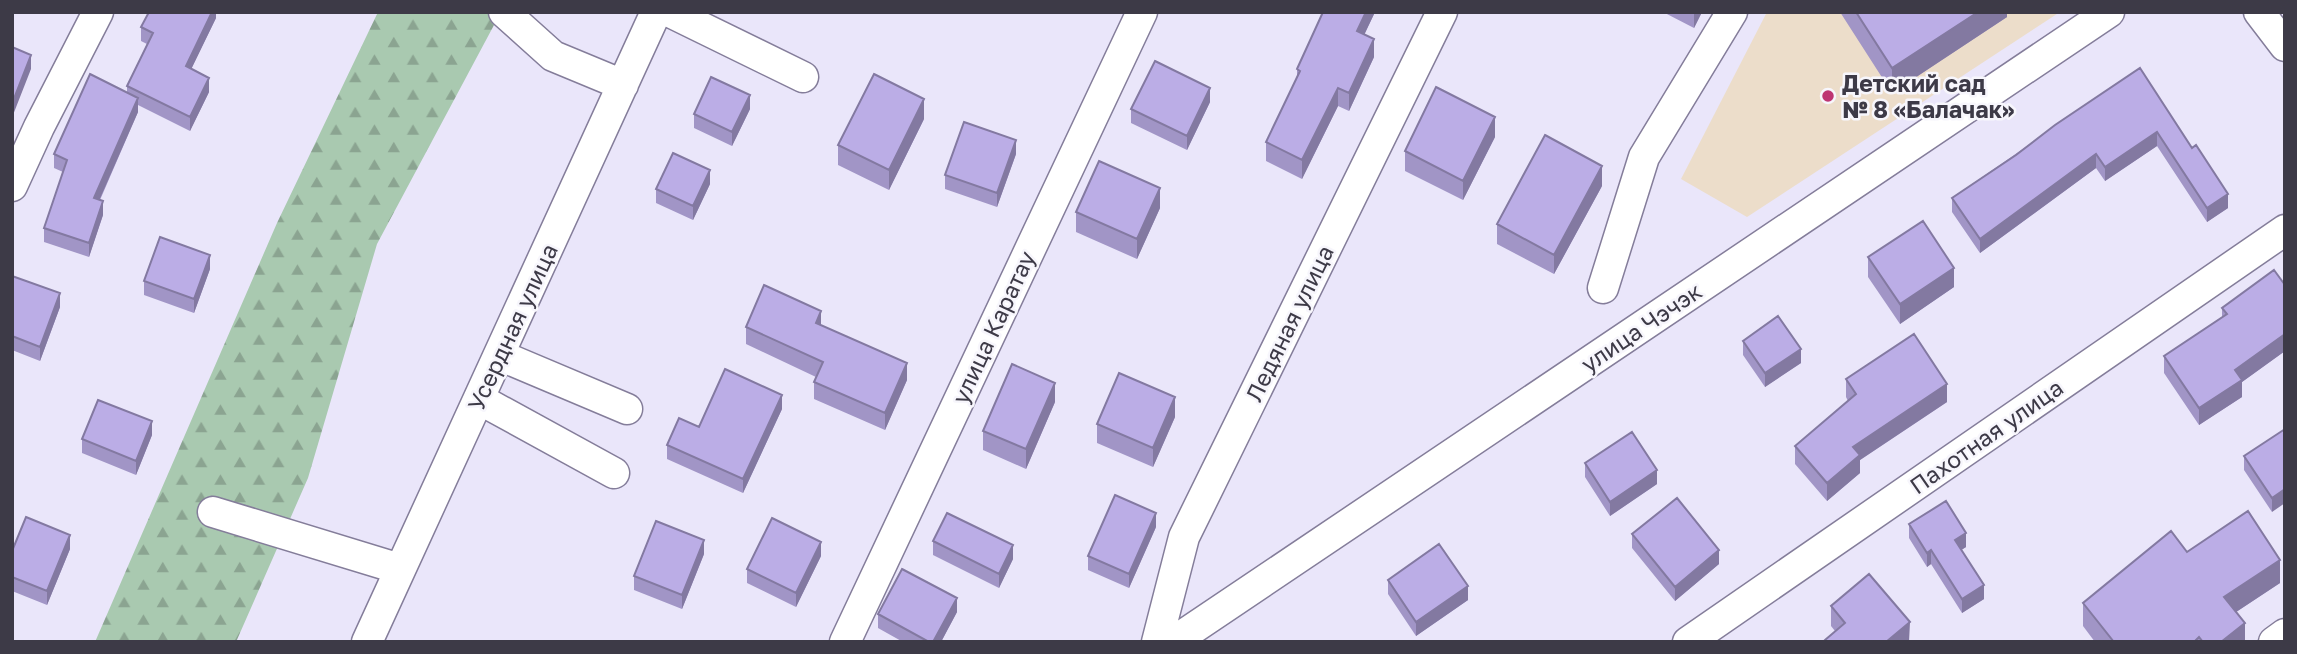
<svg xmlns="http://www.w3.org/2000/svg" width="2297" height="654" font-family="'Golos Text',sans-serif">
	<defs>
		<pattern id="forest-firs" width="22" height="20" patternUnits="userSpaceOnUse" patternTransform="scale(1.75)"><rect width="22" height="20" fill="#a9c9b0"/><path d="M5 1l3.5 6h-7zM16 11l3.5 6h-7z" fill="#8ba491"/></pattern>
	</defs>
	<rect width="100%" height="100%" fill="#eae6fa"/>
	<path fill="#ecddca" d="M1767,12h293l-313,205 -66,-38z"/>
	<path fill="url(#forest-firs)" d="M378,12h123l-124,232 -69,234 -72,164h-141l182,-419z"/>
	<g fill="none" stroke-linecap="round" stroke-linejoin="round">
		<g stroke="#847d9a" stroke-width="33">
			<path id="minor" d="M504,12l49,44 70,29
				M670,12l133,65
				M2259,12l26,34
				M12,186l27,-59 59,-115
				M1603,288l41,-131 88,-145
				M499,355l128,54
				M479,399l135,74
				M213,512l187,57
				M367,642l289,-630
				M845,642l297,-630
				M1157,642l27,-105 258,-525
				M1173,642l936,-630
				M1688,642l597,-412
				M2274,642l11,-8"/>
		</g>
		<use href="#minor" stroke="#fff" stroke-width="30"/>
	</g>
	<path fill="#a195c6" d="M216,12v6l-25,51 18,23 -19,39 -52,-26v7l-38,88 3,15 -14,42 -45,-15v-14l19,-56 -9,-4v-14l73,-61v-7l20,-42 -6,-3v-14z
		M1321,12h54l-11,23 10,22 -25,54 -11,-5 -36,73 -36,-18v-19l31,-64v-9l25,-56z
		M1663,12h39l-8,16z
		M1840,12h167v5l-115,76z
		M2140,68l88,140 -21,14 -50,-76 -52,35 -9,-13 -116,85 -28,-41v-14z
		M1210,102l-23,48 -56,-27v-14z
		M750,109l-18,37 -38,-18v-14z
		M924,119l-35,71 -51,-25v-20z
		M1495,137l-32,63 -58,-29v-20z
		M1016,154l-19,53 -52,-18v-14z
		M710,184l-17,36 -37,-17v-14z
		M1602,186l-48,88 -57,-30v-20z
		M1160,208l-23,51 -61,-27v-20z
		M1868,257l86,30 -54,37 -32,-47z
		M210,269l-16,44 -50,-18v-14z
		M12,276l48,31 -20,54 -28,-11z
		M2285,285v66l-43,31v15l-43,28 -35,-52v-17l58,-39v-9z
		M821,326l86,54 -22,50 -71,-31v-17l2,-5 -70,-33v-17z
		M1743,341l58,22 -36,24 -22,-32z
		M1846,379l101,23 -87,58v13l-33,28 -32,-37v-18l53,-45 -2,-4z
		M1055,402l-29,67 -43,-19v-19z
		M782,409l-39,84 -76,-34v-14l32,-18z
		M1175,417l-22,50 -56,-24v-19z
		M2285,429l-13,83 -28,-42v-14z
		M152,435l-16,40 -54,-22v-14z
		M1585,463l72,21 -47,32 -25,-39z
		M1909,524l57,23 -5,3 23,49 -22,14 -31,-49 -4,3 -18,-29z
		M1156,527l-27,61 -41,-18v-14z
		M1632,534l87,30 -44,37 -43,-53z
		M933,541l80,18 -14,29 -66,-33z
		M70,549l-23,56 -35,-14v-40z
		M2187,552l93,31 -44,29 9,30h-150l-12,-16v-23z
		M704,554l-22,55 -48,-19v-14z
		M821,556l-25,51 -49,-24v-14z
		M1388,580l80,20 -52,36 -28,-42z
		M1831,606l79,36h-85v-2l10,-9 -4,-5z
		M957,612l-16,30h-38l-25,-14v-14z"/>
	<path fill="#8379a1" d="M212,12h4v6l-30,62v-14z
		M1366,12h9l-18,38v-19z
		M1694,12h8l-8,16z
		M1978,12h29v5l-115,76v-25z
		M1374,39v18l-25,54v-18z
		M31,55v14l-18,46v-14z
		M209,78v14l-19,39v-14z
		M1210,88v14l-23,48v-14z
		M1338,88v18l-36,73v-19z
		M750,95v14l-18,37v-14z
		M138,98v14l-44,100v-14z
		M924,99v20l-35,71v-20z
		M1495,117v20l-32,63v-19z
		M2157,132v14l-52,35v-14z
		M1016,140v14l-19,53v-14z
		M2096,154v14l-116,85v-14z
		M1602,166v20l-48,88v-19z
		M710,170v14l-17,36v-14z
		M1160,188v20l-23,51v-20z
		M2228,194v14l-21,14v-14z
		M103,201v14l-14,42v-14z
		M210,255v14l-16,44v-14z
		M1954,268v19l-54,37v-20z
		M60,293v14l-20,54v-14z
		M821,311v18l-5,-6z
		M2285,334v17l-43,31v15l-43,28v-17l36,-38z
		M1801,349v14l-36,24v-14z
		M907,363v17l-22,50v-17z
		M1055,383v19l-29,67v-20z
		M1947,384v18l-87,58v13l-33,28v-18l26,-36z
		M782,395v14l-39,84v-14z
		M1175,397v20l-22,50v-19z
		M152,421v14l-16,40v-14z
		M1657,470v14l-47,32v-14z
		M2285,489v14l-13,9v-14z
		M1156,513v14l-27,61v-14z
		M1966,533v14l-11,7v-14z
		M70,535v14l-23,56v-14z
		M704,540v14l-22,55v-14z
		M821,542v14l-25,51v-14z
		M1013,545v14l-14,29v-14z
		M1719,550v14l-44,37v-14z
		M1931,550v14l-4,3v-14z
		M2280,560v23l-56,37v-23z
		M1984,585v14l-22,14v-14z
		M1468,586v14l-52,36v-14z
		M957,598v14l-16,30h-8z
		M1910,622l-1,20h-23z
		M2245,623v19h-24z"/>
	<path fill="#bbade6" stroke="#8379a1" stroke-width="2" d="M149,12h63l-26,54 23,12 -19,39 -63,-31 26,-53 -12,-6z
		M1323,12h43l-9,19 17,8 -25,54 -11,-5 -36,72 -36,-18 34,-71 -3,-2z
		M1856,12h122l-86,56z
		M12,47l19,8 -18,46h-1z
		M1155,61l55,27 -23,48 -56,-27z
		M2140,68l52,80 4,-3 32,49 -21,14 -50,-76 -52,35 -9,-13 -116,85 -28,-41 64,-43 39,-30z
		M90,74l48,24 -44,100 9,3 -14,42 -45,-15 23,-68 -13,-6z
		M874,74l50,25 -35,71 -51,-25z
		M711,77l39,18 -18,37 -38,-18z
		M1436,87l59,30 -32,64 -58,-30z
		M964,122l52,18 -19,53 -52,-18z
		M1545,135l57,31 -48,89 -57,-31z
		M673,153l37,17 -17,36 -37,-17z
		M1099,161l61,27 -23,51 -61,-27z
		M1923,221l31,47 -54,36 -32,-47z
		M160,237l50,18 -16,44 -50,-18z
		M2274,270l11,15v49l-50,36 7,10 -43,28 -35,-52 63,-42 -5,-6z
		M12,276l48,17 -20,54 -28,-11z
		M764,285l57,26 -5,12 91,40 -22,50 -71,-31 9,-20 -77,-35z
		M1778,316l23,33 -36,24 -22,-32z
		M1914,334l33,50 -94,63 7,8 -33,28 -32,-37 61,-52 -10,-15z
		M1012,364l43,19 -29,66 -43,-18z
		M725,369l57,26 -39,84 -76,-34 12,-27 20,9z
		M1119,373l56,24 -22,51 -56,-24z
		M98,400l54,21 -16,40 -54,-22z
		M2285,429v60l-13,9 -28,-42z
		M1632,432l25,38 -47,32 -25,-39z
		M1115,495l41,18 -27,61 -41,-18z
		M1677,498l42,52 -44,37 -43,-53z
		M1946,501l20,32 -11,7 29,45 -22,14 -31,-49 -4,3 -18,-29z
		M2248,511l32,49 -56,37 21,26 -24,19h-18l-4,-5 -5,5h-80l-31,-39 88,-72 16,21z
		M947,513l66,32 -14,29 -66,-33z
		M26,517l44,18 -23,56 -35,-14v-26z
		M772,518l49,24 -25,51 -49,-24z
		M656,521l48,19 -22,55 -48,-19z
		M1439,544l29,42 -52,36 -28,-42z
		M902,569l55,29 -24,44h-4l-51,-28z
		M1869,574l41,48 -24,20h-60l-1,-2 20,-17 -14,-17z"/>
	<circle fill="#be3572" stroke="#f7f6fc" stroke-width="2.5" cx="1828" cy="96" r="7"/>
	<g text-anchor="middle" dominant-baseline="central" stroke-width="5" stroke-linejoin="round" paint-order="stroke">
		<g font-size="23" font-weight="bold" fill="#3d3a47" stroke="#f7f6fc" text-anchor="start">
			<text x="1842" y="83">Детский сад<tspan x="1842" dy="26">№ 8 «Балачак»</tspan></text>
		</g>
		<g font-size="23" fill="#3d3a47" stroke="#f7f6fc">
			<text transform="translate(1289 323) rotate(-64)">Ледяная улица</text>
			<text transform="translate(512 327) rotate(-65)">Усердная улица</text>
			<text transform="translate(993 327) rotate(-65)">улица Каратау</text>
			<text transform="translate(1641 327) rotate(-34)">улица Чэчэк</text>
			<text transform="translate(1986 436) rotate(-35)">Пахотная улица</text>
		</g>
	</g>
	<rect width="2297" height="654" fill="none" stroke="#3d3a47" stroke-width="28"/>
</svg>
